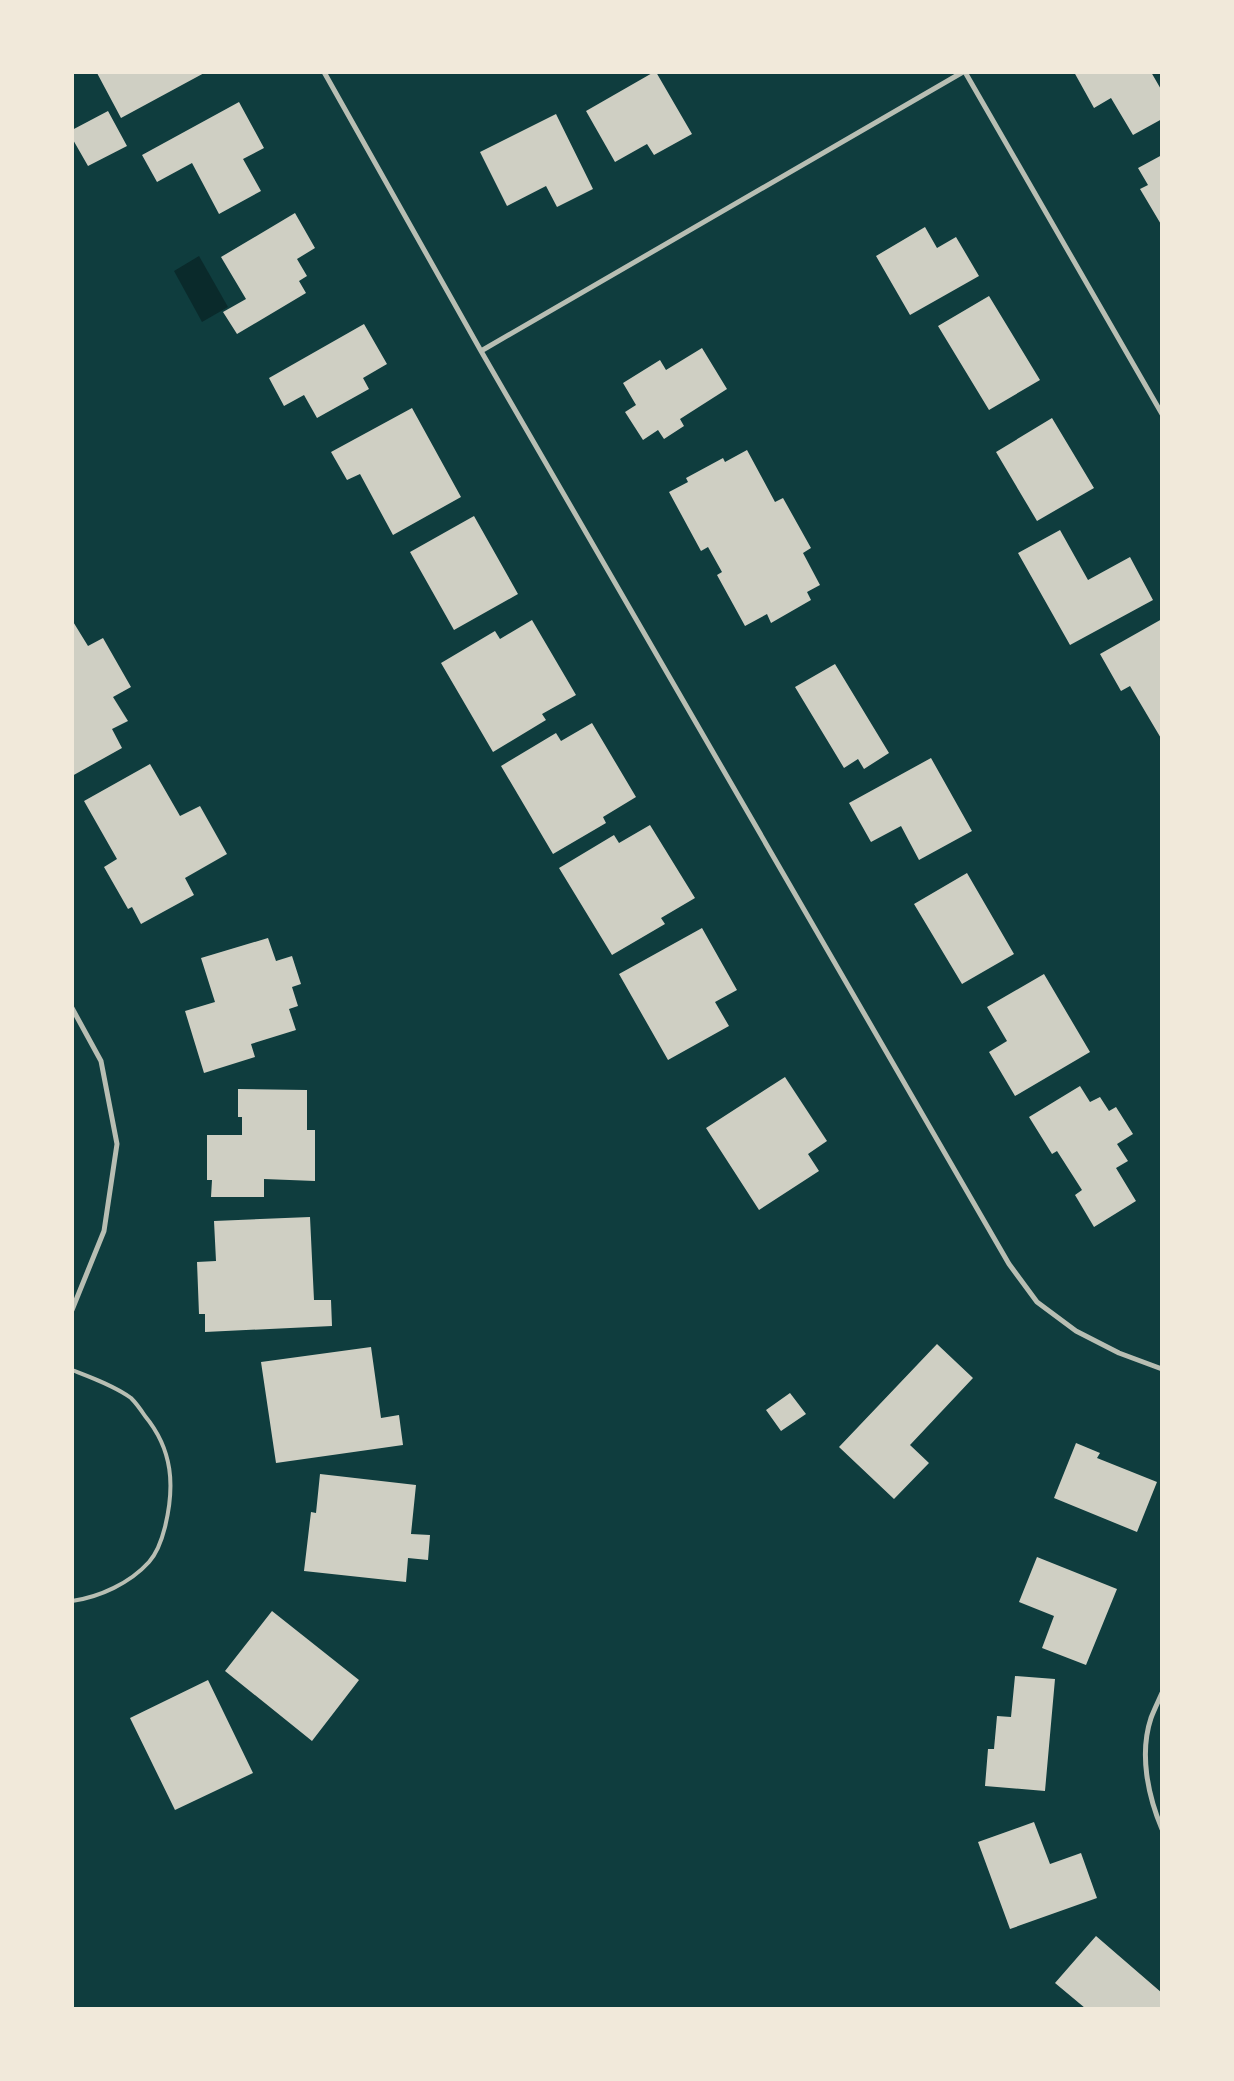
<svg xmlns="http://www.w3.org/2000/svg" width="1234" height="2081" font-family="Karla,sans-serif">
	<style>
		.water { fill: #0a2a2b }
		.building { fill: #cfcfc3 }
		.lines { fill: none; stroke-linecap: round; stroke-linejoin: round }
		.service { stroke: #b8beb3; stroke-width: 4 }
		.minor { stroke: #b8beb3; stroke-width: 5 }
	</style>
	<rect width="100%" height="100%" fill="#0f3d3e"/>
	<path class="water" d="M199 256 228 307 202 322 174 271Z"/>
	<path class="building" d="M99 72H206L121 118 97 73Z
		M654 72H656L692 134 654 155 647 144 615 162 586 111Z
		M1074 72H1151L1162 91V119L1133 135 1111 98 1094 108Z
		M239 102 264 148 243 159 261 191 219 214 192 163 157 182 142 155Z
		M108 111 127 146 88 166 72 138V130Z
		M556 114 593 189 557 207 546 186 507 206 480 152Z
		M1162 155V226L1140 189 1148 185 1138 168Z
		M295 213 315 248 297 259 307 276 299 281 306 293 237 334 223 312 246 299 221 257Z
		M925 227 937 248 956 237 979 276 910 315 876 256Z
		M989 296 1040 380 989 410 938 326Z
		M364 324 387 364 363 378 369 389 317 418 304 395 284 406 269 378Z
		M702 348 727 389 680 419 684 426 664 439 658 430 643 440 625 412 636 405 623 383 660 360 666 370Z
		M412 408 461 497 393 535 360 474 347 480 331 452Z
		M1052 418 1094 488 1037 521 996 452Z
		M747 450 775 502 783 498 811 548 803 553 820 585 807 592 811 600 771 623 767 614 745 626 717 575 722 572 708 547 701 551 669 492 688 482 686 478 723 458 725 462Z
		M474 516 518 594 454 630 410 552Z
		M1060 530 1088 580 1130 557 1153 600 1070 645 1018 553Z
		M1162 619V740L1130 686 1121 691 1100 654Z
		M72 620 88 646 103 638 131 687 113 697 128 721 112 729 122 748 72 776Z
		M532 620 576 695 542 714 546 720 493 752 441 663 495 631 500 639Z
		M835 664 889 753 864 769 858 759 844 768 795 687Z
		M592 723 636 797 603 817 606 823 553 854 501 766 556 733 561 741Z
		M931 758 972 831 919 860 901 826 871 842 849 803Z
		M150 764 180 816 200 806 227 854 185 878 194 895 141 924 132 907 128 909 104 867 117 859 84 801Z
		M650 825 695 898 661 918 665 924 612 955 559 868 614 835 619 843Z
		M967 873 1014 954 962 984 914 904Z
		M702 928 737 990 715 1002 729 1026 668 1060 619 974Z
		M268 938 276 961 292 956 301 984 292 987 298 1006 289 1009 296 1030 251 1044 255 1057 204 1073 185 1011 215 1002 201 958Z
		M1044 974 1090 1052 1015 1096 989 1052 1007 1041 987 1007Z
		M785 1077 827 1141 808 1154 819 1171 759 1210 706 1128Z
		M1080 1086 1090 1102 1100 1097 1109 1111 1116 1107 1133 1134 1117 1144 1128 1161 1116 1168 1136 1201 1094 1227 1075 1195 1082 1190 1057 1151 1052 1154 1029 1117Z
		M238 1089 307 1090V1130H315V1181L264 1179V1197H211L212 1180H207V1135H242V1117H238Z
		M310 1217 314 1300H331L332 1326 205 1332V1314H199L197 1262 216 1261 214 1221Z
		M937 1344 973 1378 910 1445 929 1463 894 1499 839 1447Z
		M371 1347 381 1418 399 1415 403 1445 276 1463 261 1362Z
		M790 1393 806 1414 781 1431 766 1410Z
		M1076 1443 1100 1453 1097 1458 1157 1482 1137 1532 1054 1498Z
		M320 1474 416 1485 411 1534 430 1535 428 1560 408 1558 406 1582 304 1571 311 1512 316 1513Z
		M1037 1557 1117 1589 1086 1665 1042 1648 1054 1616 1019 1602Z
		M272 1611 359 1680 312 1741 225 1671Z
		M1015 1676 1055 1679 1045 1791 985 1786 988 1749H994L997 1716 1011 1717Z
		M208 1680 253 1773 175 1810 130 1718Z
		M1034 1822 1050 1864 1081 1853 1097 1898 1010 1929 978 1842Z
		M1096 1936 1162 1993V2008H1085L1055 1983Z"/>
	<g class="lines">
		<path class="service" d="M72 1370C90 1377 115 1386 131 1398 136 1403 141 1410 145 1416 173 1450 175 1486 165 1527 162 1539 157 1553 149 1562 130 1583 100 1597 72 1601"/>
		<path class="minor" d="M324 72 481 351 1009 1264 1037 1302 1076 1331 1119 1353 1162 1369
			M965 72 1162 414
			M481 351 963 72
			M72 1008 101 1061 117 1144 104 1231 72 1310
			M1162 1693C1158 1702 1154 1710 1151 1718 1139 1754 1148 1796 1162 1829"/>
	</g>
	<rect width="1234" height="2081" fill="none" stroke="#f1e9da" stroke-width="148"/>
</svg>
